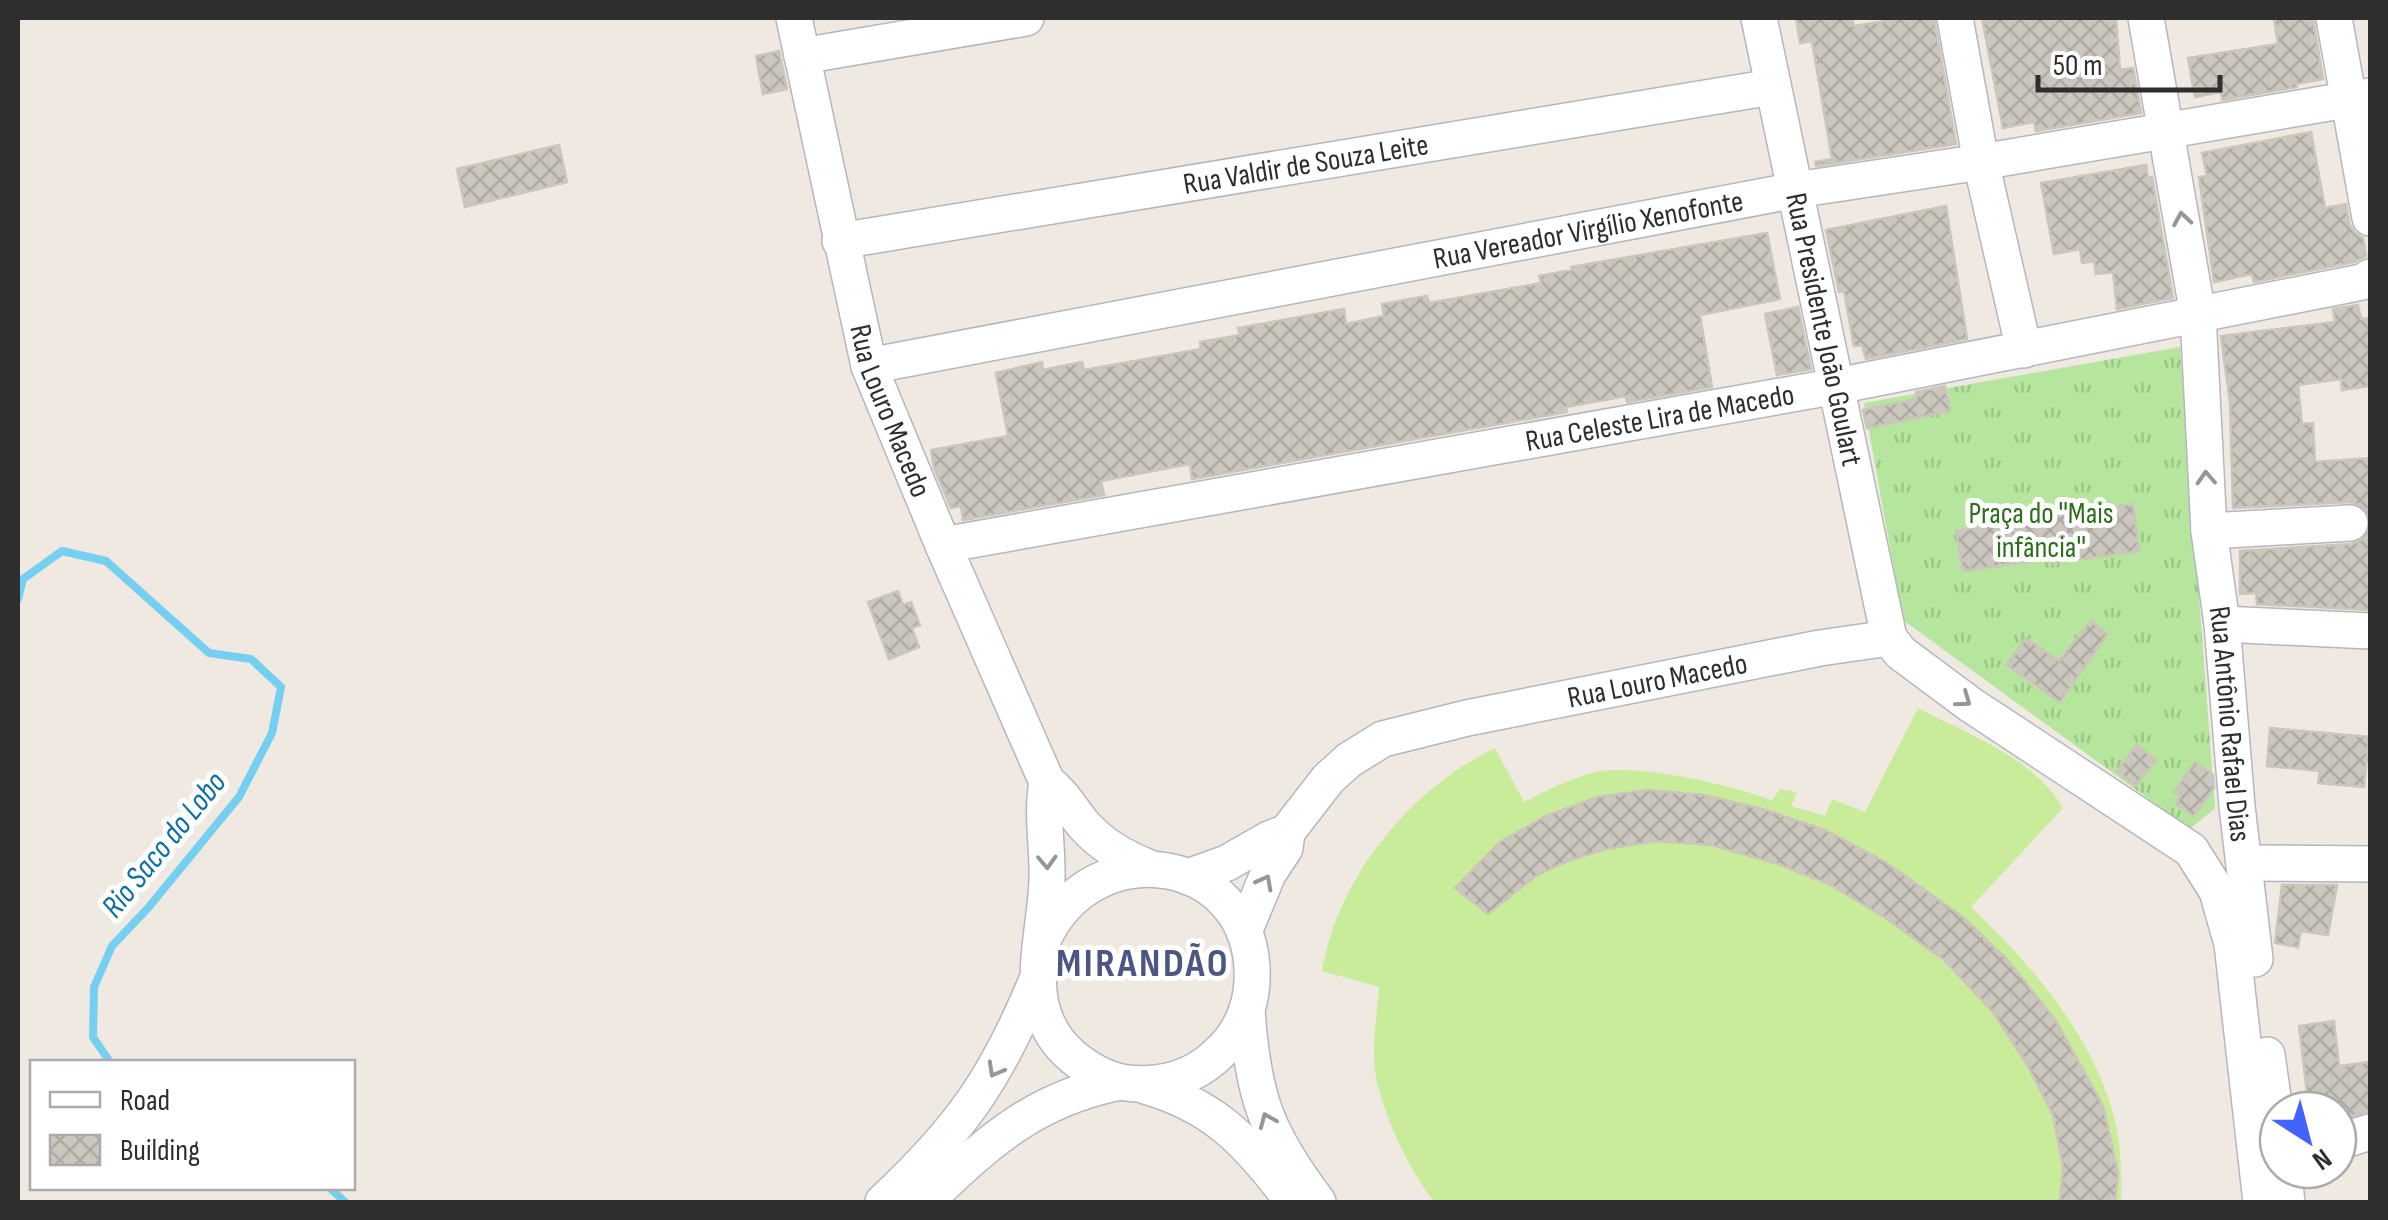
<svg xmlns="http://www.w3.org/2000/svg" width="2388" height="1220" font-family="'Sofia Sans Condensed',sans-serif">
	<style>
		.grass { fill: url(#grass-tufts) }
		.pitch { fill: #c9ec9a }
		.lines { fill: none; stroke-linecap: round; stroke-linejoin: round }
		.stream { stroke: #75cff0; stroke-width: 8 }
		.building { fill: url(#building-cross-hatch); stroke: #cbc5ba; stroke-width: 2.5 }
		.minor-casing { stroke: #b4b7c1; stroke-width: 38 }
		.minor { stroke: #fff; stroke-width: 35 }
		.oneway { stroke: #969696 }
		.labels { text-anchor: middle; stroke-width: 10; stroke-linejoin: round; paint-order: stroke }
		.street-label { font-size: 30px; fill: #2e2e2e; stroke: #fff }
		.park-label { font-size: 30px; fill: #2c6e1b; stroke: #fff }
		.water-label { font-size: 32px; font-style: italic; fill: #0d6fa3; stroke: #fff }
		.district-label { font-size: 40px; font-weight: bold; letter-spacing: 2.5px; fill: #4d5680; stroke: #fff }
	</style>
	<defs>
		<pattern id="grass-tufts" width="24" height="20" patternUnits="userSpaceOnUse" patternTransform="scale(2.5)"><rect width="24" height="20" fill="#b6e59e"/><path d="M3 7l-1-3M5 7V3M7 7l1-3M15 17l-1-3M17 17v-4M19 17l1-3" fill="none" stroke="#9dc588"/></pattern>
		<pattern id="building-cross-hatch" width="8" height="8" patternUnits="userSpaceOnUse" patternTransform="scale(2.5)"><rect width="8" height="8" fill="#cbc7bf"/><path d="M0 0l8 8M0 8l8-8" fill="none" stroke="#afaba4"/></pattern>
	</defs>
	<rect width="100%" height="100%" fill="#efe9e1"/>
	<path class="grass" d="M2180 347 2215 808 2190 829 1903 620 1864 403Z"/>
	<path class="pitch" d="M1918 708C1968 734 2034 758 2063 808L1971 907C2030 963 2089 1031 2112 1110 2121 1139 2122 1173 2121 1202H1434C1409 1169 1387 1123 1377 1082 1370 1052 1377 1017 1379 987L1322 971C1338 877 1410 789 1495 748L1524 802C1547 790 1571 778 1596 772 1638 763 1732 785 1772 800L1780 789 1797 792 1791 806 1825 816 1832 799 1865 812Z"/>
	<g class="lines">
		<path class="stream" d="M18 599 23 579 62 551 106 561 209 653 251 659 281 687 272 733 239 797 148 908 112 946 94 987 93 1037 110 1062
			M330 1188 345 1202"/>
	</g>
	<path class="building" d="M1796 18H1852L1854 26 1903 18H1934L1956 144 1816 166 1815 162 1832 159 1812 41 1800 43Z
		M1982 18H2116L2120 70 2133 68 2141 113 2036 131 2034 122 2003 128Z
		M2274 18H2313L2323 79 2296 84 2297 87 2222 100 2221 92 2195 97 2188 58 2278 44Z
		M779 51 787 89 763 94 756 56Z
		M2311 132 2325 208 2346 204 2349 223 2354 232 2363 238 2366 256 2354 262 2254 282 2252 274 2214 282 2199 177 2207 176 2202 153Z
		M559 145 567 182 465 207 457 169Z
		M2146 165 2148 178 2152 177 2173 298 2117 309 2113 272 2096 274 2094 261 2082 263 2080 249 2054 254 2041 183Z
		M1946 206 1967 339 1866 359 1862 345 1854 346 1844 291 1839 292 1826 230Z
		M1767 233 1780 299 1700 315 1712 387 1627 402 1626 396 1566 407 1567 412 1192 479 1190 464 1101 481 1104 495 963 520 961 506 951 508 934 468 931 450 1008 436 996 373 1042 362 1043 370 1082 362 1084 370 1201 349 1200 342 1240 335 1238 328 1344 309 1346 324 1384 316 1382 304 1427 296 1429 303 1541 283 1539 276 1572 270 1571 267Z
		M2358 305 2361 319 2370 318V386L2342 390 2341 379 2298 385 2302 424 2313 423 2315 462 2370 458V519L2360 505 2350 502 2233 508 2230 403 2221 336 2335 322 2333 309Z
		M1798 307 1811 369 1777 375 1765 314Z
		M1945 386 1950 411 1867 428 1863 410 1917 399 1916 392Z
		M2133 504 2139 551 2053 563 2052 558 1963 571 1956 531Z
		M2370 526V610L2257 604 2256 593 2240 594V551L2351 544 2362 540Z
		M898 591 903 605 911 602 920 625 912 628 919 647 889 659 868 602Z
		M2091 621 2107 634 2060 702 2007 665 2026 638 2059 661Z
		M2270 728 2369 737 2364 787 2318 783 2320 771 2267 766Z
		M2137 745 2156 760 2135 786 2117 771Z
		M2195 762 2213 775 2214 788 2194 816 2176 804 2181 796 2174 792Z
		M1648 790 1704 795 1763 809 1825 830 1887 863 1964 918 2007 959 2056 1021 2103 1106 2118 1173 2115 1202H2060L2063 1167 2053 1115 2028 1066 1993 1012 1944 960 1884 917 1831 885 1781 865 1711 845 1656 841 1606 849 1568 861 1537 875 1488 914 1455 888 1500 842 1546 816 1598 797Z
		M2282 885H2337L2328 935 2301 931 2298 947 2275 943Z
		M2334 1021 2339 1066 2370 1062V1111L2338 1120V1110H2309L2299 1026Z"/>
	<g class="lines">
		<g class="minor-casing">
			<g id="minor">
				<path id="s1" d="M794 18 869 366 943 545 1047 782C1063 794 1070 808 1083 824 1101 845 1124 858 1150 868"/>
				<path id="s2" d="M1759 18 1889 638 1901 653 1971 705 2191 850 2217 891 2232 944 2261 1202"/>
				<path d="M1955 18 1981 162 2024 350"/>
				<path id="s3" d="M2146 18 2198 315 2209 531 2222 624 2237 806 2255 959"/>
				<path d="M2334 18 2370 218"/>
				<path d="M802 56 1026 18"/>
				<path id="s4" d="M840 241 1772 87"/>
				<path id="s5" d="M869 366 1796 190 1981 162 2370 96"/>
				<path d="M2209 531 2350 523"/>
				<path id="s6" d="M943 545 1837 386 2362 282 2370 277"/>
				<path d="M2222 624 2370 631"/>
				<path d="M2244 863 2370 864"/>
				<path id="s7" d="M1188 877 1227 863 1269 839 1287 832 1328 779 1349 760 1383 739 1467 718 1820 648 1889 638"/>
				<path d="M1244 932 1268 874 1285 848 1287 832"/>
				<path d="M1042 942C1093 826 1258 856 1252 981 1251 1006 1241 1031 1223 1049 1198 1076 1164 1087 1127 1083 1107 1080 1089 1070 1073 1057 1017 1010 1045 942 1047 880 1048 847 1041 815 1047 782"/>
				<path d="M1247 1010C1253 1097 1266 1133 1318 1202"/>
				<path d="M2267 1055 2278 1132"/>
				<path d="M1145 1086C1211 1105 1243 1137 1284 1190"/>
				<path d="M2338 1142 2370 1132"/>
				<path d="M2283 1170 2287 1202"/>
				<path d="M883 1202C960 1130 996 1079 1036 982"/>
				<path d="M925 1202C987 1143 1033 1099 1120 1082"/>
			</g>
		</g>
		<use href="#minor" class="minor"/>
	</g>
	<defs><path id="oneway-chevron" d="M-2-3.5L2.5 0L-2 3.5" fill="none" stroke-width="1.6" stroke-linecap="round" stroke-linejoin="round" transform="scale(2.5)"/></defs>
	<g class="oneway">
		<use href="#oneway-chevron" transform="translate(2182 219) rotate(-99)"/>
		<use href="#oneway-chevron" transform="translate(2206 478) rotate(-93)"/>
		<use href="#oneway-chevron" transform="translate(1964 700) rotate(36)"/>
		<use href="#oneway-chevron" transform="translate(1047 862) rotate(88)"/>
		<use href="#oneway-chevron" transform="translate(1265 882) rotate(-62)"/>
		<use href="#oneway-chevron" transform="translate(995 1070) rotate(119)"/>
		<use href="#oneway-chevron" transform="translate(1267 1120) rotate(-113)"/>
	</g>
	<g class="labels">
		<g class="street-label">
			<text dy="10" stroke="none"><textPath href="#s4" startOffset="472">Rua Valdir de Souza Leite</textPath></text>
			<text dy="10" stroke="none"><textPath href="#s5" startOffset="732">Rua Vereador Virgílio Xenofonte</textPath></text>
			<text dy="10" stroke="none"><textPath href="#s2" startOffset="318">Rua Presidente João Goulart</textPath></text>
			<text dy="10" stroke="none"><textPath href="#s1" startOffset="405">Rua Louro Macedo</textPath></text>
			<text dy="10" stroke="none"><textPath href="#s6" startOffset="728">Rua Celeste Lira de Macedo</textPath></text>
			<text dy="10" stroke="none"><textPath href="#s7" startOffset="525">Rua Louro Macedo</textPath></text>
			<text dy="10" stroke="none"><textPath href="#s3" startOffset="712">Rua Antônio Rafael Dias</textPath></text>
		</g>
		<g class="park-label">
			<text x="2041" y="523">Praça do ''Mais<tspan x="2041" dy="34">infância''</tspan></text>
		</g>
		<g class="water-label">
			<text transform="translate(163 844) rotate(-51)" y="11">Rio Saco do Lobo</text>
		</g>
		<g class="district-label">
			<text x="1143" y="976">MIRANDÃO</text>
		</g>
	</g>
	<rect width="2388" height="1220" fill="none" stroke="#2e2e2e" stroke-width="40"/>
	<rect x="30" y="1060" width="325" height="130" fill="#ffffff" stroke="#ababab" stroke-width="2.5"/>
	<rect x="50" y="1092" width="50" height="15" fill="#ffffff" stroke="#ababab" stroke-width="2.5"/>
	<text x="120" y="1110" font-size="30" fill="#2e2e2e">Road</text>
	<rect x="50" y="1135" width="50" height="30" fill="url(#building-cross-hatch)" stroke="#ababab" stroke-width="2.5"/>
	<text x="120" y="1160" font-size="30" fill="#2e2e2e">Building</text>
	<g transform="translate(2308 1140) rotate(144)"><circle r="48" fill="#ffffff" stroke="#ababab" stroke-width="2.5"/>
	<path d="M0-8L18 38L0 25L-18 38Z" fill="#4264fb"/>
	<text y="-15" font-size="28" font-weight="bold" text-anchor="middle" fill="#2e2e2e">N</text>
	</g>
	<path d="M2038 75v15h182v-15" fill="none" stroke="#2e2e2e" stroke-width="5"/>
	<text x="2053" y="75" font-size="30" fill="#2e2e2e" stroke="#ffffff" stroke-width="8" paint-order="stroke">50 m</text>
</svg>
